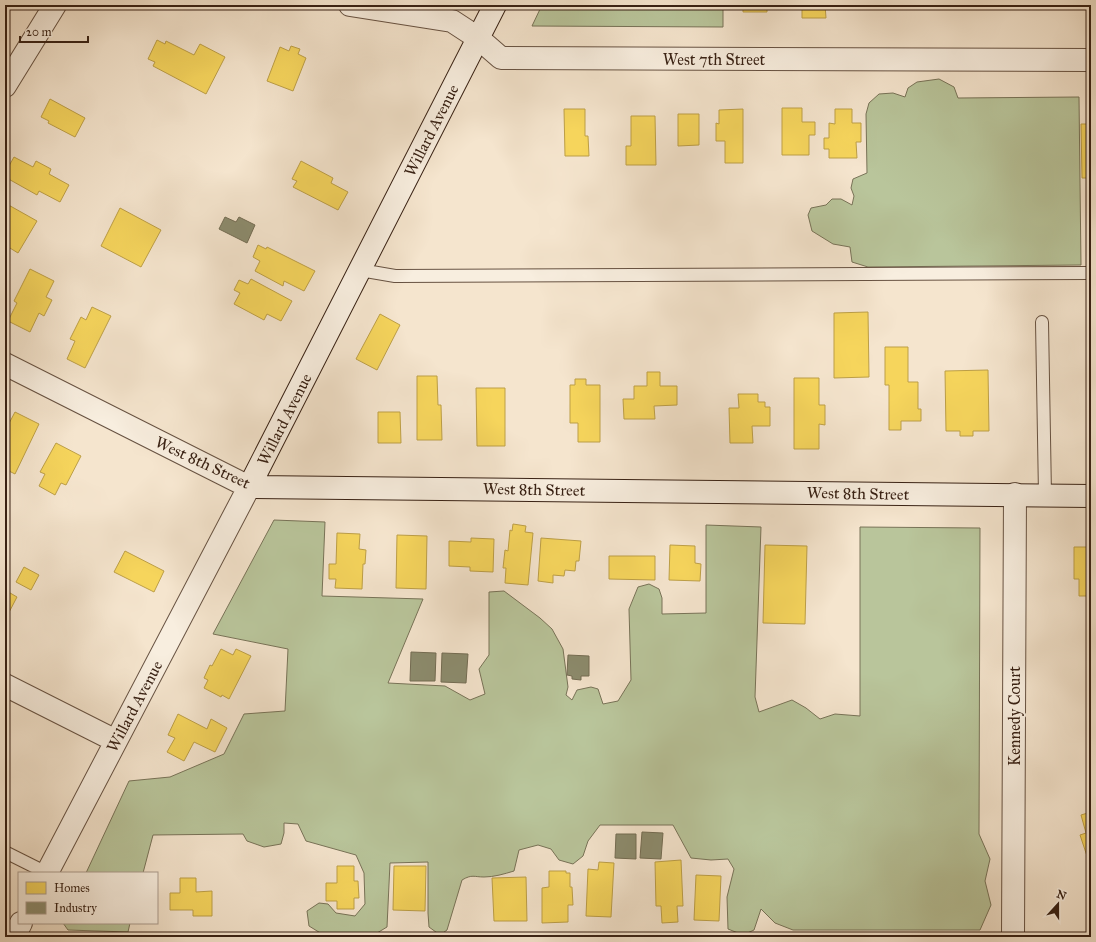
<svg xmlns="http://www.w3.org/2000/svg" width="1096" height="942" font-family="'IM FELL Great Primer',serif">
	<style>
		.green { fill: #b9c59b; stroke: #787358 }
		.homes { fill: #f6d55c; stroke: #bd9f46 }
		.industry { fill: #8c8c6e; stroke: #736c53 }
		.lines { fill: none; stroke-linecap: round; stroke-linejoin: round }
		.lane-casing { stroke: #675242; stroke-width: 14 }
		.street-casing { stroke: #675242; stroke-width: 24 }
		.secondary-casing { stroke: #382114; stroke-width: 24 }
		.lane { stroke: #f8eedf; stroke-width: 12 }
		.street { stroke: #f8eedf; stroke-width: 22 }
		.secondary { stroke: #f8eedf; stroke-width: 22 }
		.labels { text-anchor: middle; stroke-width: 4; stroke-linejoin: round; paint-order: stroke }
		.street-label { font-size: 16px; fill: #382114; stroke: #f8eedf }
	</style>
	<rect width="100%" height="100%" fill="#f5e5ce"/>
	<filter id="stains"><feTurbulence type="fractalNoise" baseFrequency=".005" numOctaves="4"/><feColorMatrix values="0 0 0 0 .2 0 0 0 0 .09 0 0 0 0 .02 0 0 0 .5 -.17"/></filter>
	<radialGradient id="worn" r=".72"><stop offset=".6" stop-color="#630" stop-opacity="0"/><stop offset="1" stop-color="#630" stop-opacity=".3"/></radialGradient>
	<path class="green" d="M542 5H723V27L532 26Z
		M939 79 954 87 958 98 1079 97 1081 265 868 267 852 262 850 247 833 244 812 231 808 215 811 208 826 205 832 199H841L852 205 854 196 851 188 853 179 867 173 866 114 869 103 879 94 893 93 905 97 908 88 917 82Z
		M274 520 325 522 322 596 423 599 388 683 445 686 470 700 485 694 479 669 489 655V592L504 591 540 618 552 629 563 649 568 687 566 695 572 700 577 690 591 687 598 689 603 704 618 701 631 680 629 609 638 587 649 584 659 589 662 598V614L706 613V525L761 527 755 697 759 712 792 700 806 708 820 719 835 714 860 716V527L980 528 979 834 990 859 985 881 991 905 980 930H793L775 923 761 909 754 930 743 935 728 929 727 897 734 869 728 859 711 860 691 858 673 825H600L588 841 583 856 573 864 559 860 551 849 538 845 519 850 514 871C504 874 494 877 484 877 474 877 472 874 462 880L447 930 440 935 429 927 428 913V862L390 863 387 927 377 933 329 937 322 934 309 926 307 911 319 903 328 904 336 913 355 916 365 904 364 873 356 855 306 841 298 824 284 823V833L281 844 264 847 247 841 243 834 153 835 143 873H86L129 781 170 777 224 754 244 714 285 711 288 649 213 634Z
		M63 923H130L128 932 68 930Z"/>
	<path class="homes" d="M743 5H767V12H743Z
		M802 5H825L826 18H802Z
		M157 40 165 44 166 41 194 55 200 44 225 57 206 94 153 66 155 62 148 59Z
		M291 46 300 49 298 54 306 58 293 91 267 81 280 47 289 51Z
		M50 99 85 118 75 137 48 123 49 121 41 117Z
		M782 108H802V122H815V135H809V155H782Z
		M564 109H585V136H588L589 156H565Z
		M743 109V163H725V141H716V123L719 124V110Z
		M835 109H852V123H861V142H856L857 158H829V149H824V138H829V123L835 124Z
		M678 114H699V145L678 146Z
		M631 116H655L656 165H626V146H631Z
		M1081 124H1091V178H1082Z
		M14 157 33 167 36 161 51 169 49 174 69 185 60 202 39 191 37 195 5 177V173Z
		M301 161 333 178 331 183 348 192 338 210 293 187 297 181 292 179Z
		M5 203 37 221 18 253 5 245 9 237 5 235Z
		M120 208 161 230 141 267 101 246Z
		M258 245 266 249 267 247 315 271 304 291 284 281 283 286 255 271 260 261 253 257Z
		M30 269 54 281 46 297 52 300 44 316 39 313 30 332 8 321 17 303 14 301Z
		M251 279 292 301 281 321 267 314 264 320 234 304 240 293 234 290 239 280 248 284Z
		M92 307 111 316 85 368 67 359 75 341 70 339 81 317 86 320Z
		M868 312 869 377 834 378V313Z
		M380 314 400 325 377 370 356 359Z
		M885 347H908V382H918V409H921V421H901V430H889V385H885Z
		M988 370 989 431H973V436H960V431H946L945 371Z
		M647 372H660V386H677V405L654 406 655 419H624L623 399H634V386H647Z
		M417 376H437L438 405H441L442 440H417Z
		M794 378H819V405H825V425L819 424V449H794Z
		M575 379H586V385H600V442H578V423H570V385H575Z
		M476 388H505V446H477Z
		M738 394H758V402H765V407H770V426H752L753 443H730L729 408H739Z
		M15 412 39 424 15 474 5 469V431Z
		M378 412H400L401 443H378Z
		M56 443 81 456 66 485 61 483 55 495 39 486 45 474 40 472Z
		M513 524 526 526 525 532 533 533 528 585 505 583 506 568H503L505 550 508 551 510 530 512 531Z
		M337 533 360 534 359 549 366 550 365 564H363L362 589 335 588 336 579H329V564H336Z
		M397 535 427 536 426 589 396 588Z
		M471 538 494 539 493 572 470 571V567L449 566V541L471 542Z
		M541 538 581 541 579 561H576L575 571 565 570 564 576 553 575V583L538 581Z
		M670 545 695 546V563L701 564 700 581 669 580Z
		M765 545 807 546 805 624 763 623Z
		M1074 547H1091V596H1079V579H1074Z
		M125 551 164 571 154 592 114 572Z
		M609 556H655V580L609 579Z
		M24 567 39 575 31 590 16 582Z
		M5 590 17 597 5 620Z
		M221 649 233 655 236 649 251 656 229 699 222 695 221 697 204 688 208 680 204 678 210 665 212 666Z
		M178 714 207 729 211 719 227 728 215 752 194 742 184 761 167 752 175 738 168 735Z
		M1091 812V868L1080 835 1086 833 1081 815Z
		M681 860 683 906H677L678 922 662 923 661 906H656L655 862Z
		M5 862 10 865 5 875Z
		M599 862 614 863 611 917 586 916 588 869 598 870Z
		M337 866H354V881H358L359 898H354V909H337V901H326V883H337Z
		M394 866H426L425 911 393 910Z
		M549 871H566V873H570V887H572L573 905H568V922L542 923V888L549 887Z
		M696 875 721 876 719 921 694 920Z
		M526 877 527 921H494L492 878Z
		M180 878H196V892L212 891V916H193V910H170V893H180Z"/>
	<path class="industry" d="M225 217 236 222 239 217 255 225 247 243 219 229Z
		M411 652 436 653 435 681H410Z
		M442 653 468 654 466 683 441 682Z
		M568 655 589 656V676H581V680L572 679V676L567 675Z
		M642 832 663 833 661 859 640 858Z
		M616 834H636V859L615 858Z"/>
	<g class="lines">
		<g class="lane-casing">
			<path id="lane" d="M360 270 395 276 1091 273
				M1042 322 1045 495
				M5 852 47 873"/>
		</g>
		<g class="street-casing">
			<path id="street" d="M350 5 452 21 478 38 501 58 1091 60
				M5 86 55 5
				M5 364 249 487 47 873
				M5 685 116 741
				M14 937 21 923
				M1013 937 1015 494"/>
		</g>
		<g class="secondary-casing">
			<path id="secondary" d="M495 5 249 487 1091 496"/>
		</g>
		<use href="#lane" class="lane"/>
		<use href="#street" class="street"/>
		<use href="#secondary" class="secondary"/>
	</g>
	<g class="labels">
		<g class="street-label">
			<text x="714" y="65">West 7th Street</text>
			<text transform="translate(431 130) rotate(-63)" y="6">Willard Avenue</text>
			<text transform="translate(284 419) rotate(-63)" y="6">Willard Avenue</text>
			<text transform="translate(203 462) rotate(25)" y="6">West 8th Street</text>
			<text transform="translate(534 489) rotate(1)" y="6">West 8th Street</text>
			<text transform="translate(858 493) rotate(1)" y="6">West 8th Street</text>
			<text transform="translate(134 706) rotate(-62)" y="6">Willard Avenue</text>
			<text transform="translate(1014 716) rotate(-90)" y="6">Kennedy Court</text>
		</g>
	</g>
	<rect width="1096" height="942" fill="none" stroke="#f5e5ce" stroke-width="20"/>
	<rect x="6" y="6" width="1084" height="930" fill="none" stroke="#382114" stroke-width="2"/>
	<rect x="10" y="10" width="1076" height="922" fill="none" stroke="#382114"/>
	<rect x="18" y="872" width="140" height="52" fill="#f8eedf" stroke="#ab9c8e"/>
	<rect x="26" y="882" width="20" height="12" fill="#f6d55c" stroke="#ab9c8e"/>
	<text x="54" y="892" font-size="12" fill="#382114">Homes</text>
	<rect x="26" y="902" width="20" height="12" fill="#8c8c6e" stroke="#ab9c8e"/>
	<text x="54" y="912" font-size="12" fill="#382114">Industry</text>
	<g transform="translate(1058 904) rotate(21)" stroke="#f8eedf" stroke-width="3" paint-order="stroke">
	<path d="M0-3L7 15L0 10L-7 15Z" fill="#382114"/>
	<text y="-6" font-size="11" font-weight="bold" text-anchor="middle" fill="#382114">N</text>
	</g>
	<path d="M20 36v6h68v-6" fill="none" stroke="#382114" stroke-width="2"/>
	<text x="26" y="36" font-size="12" fill="#382114" stroke="#f8eedf" stroke-width="3" paint-order="stroke">20 m</text>
	<rect width="100%" height="100%" filter="url(#stains)"/>
	<rect width="100%" height="100%" fill="url(#worn)"/>
</svg>
